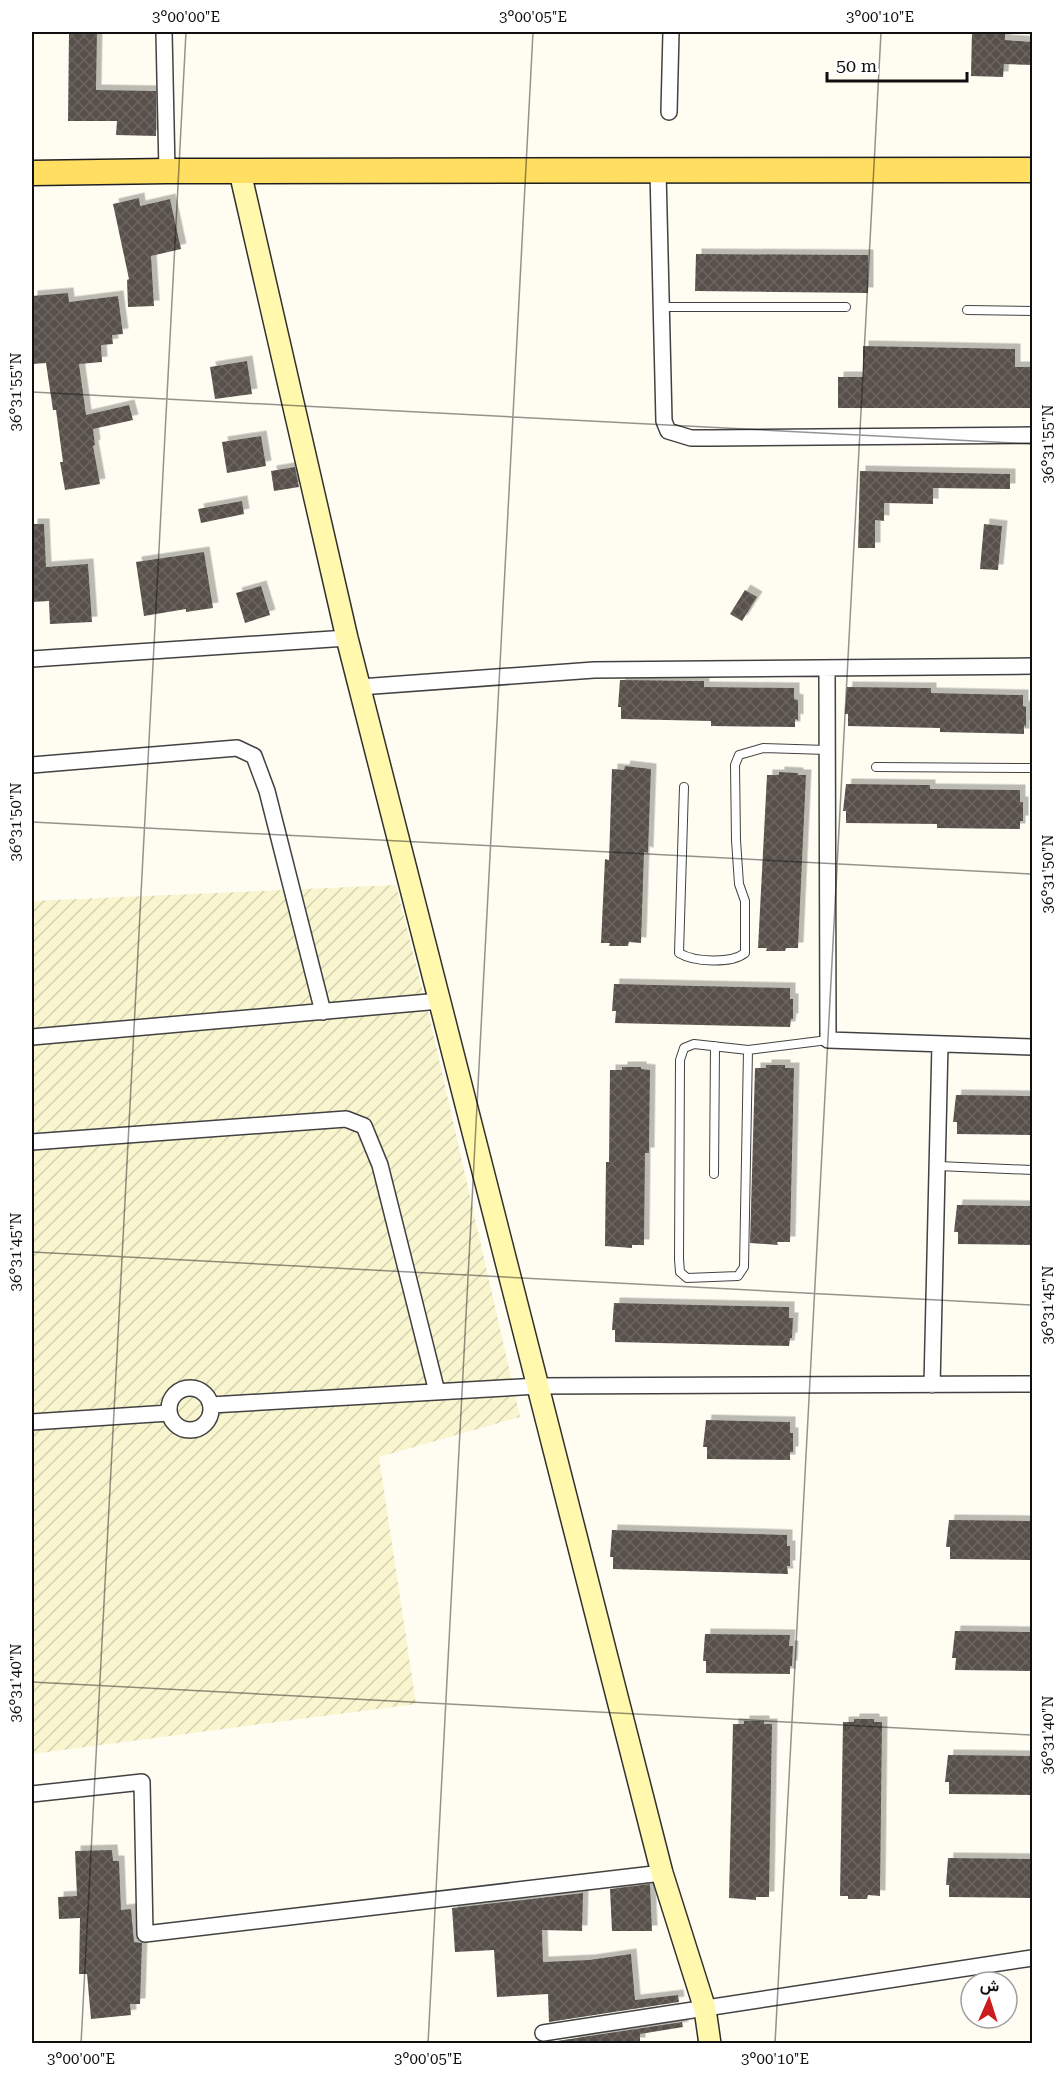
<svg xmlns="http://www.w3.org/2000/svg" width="1064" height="2075" font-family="'Roboto Serif',Vazirmatn,serif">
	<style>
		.farmland { fill: url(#farmland-furrows) }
		.building { fill: url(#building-cross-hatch); filter: url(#shadow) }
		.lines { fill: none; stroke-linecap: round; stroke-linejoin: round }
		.lane-casing { stroke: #424242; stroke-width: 10 }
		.street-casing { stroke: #424242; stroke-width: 18 }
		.secondary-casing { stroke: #313131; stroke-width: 24 }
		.primary-casing { stroke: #202020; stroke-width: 27 }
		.lane { stroke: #fff; stroke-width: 8 }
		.street { stroke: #fff; stroke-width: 15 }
		.secondary { stroke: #fff8ad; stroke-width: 21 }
		.primary { stroke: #ffde62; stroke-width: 24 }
		.ticks { fill: none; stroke: #0f0f0f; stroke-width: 1.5; stroke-opacity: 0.45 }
		.neatline { fill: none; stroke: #0f0f0f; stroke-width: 2 }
		.ticks-label { font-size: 15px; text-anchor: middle; fill: #0f0f0f }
	</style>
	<defs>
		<pattern id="farmland-furrows" width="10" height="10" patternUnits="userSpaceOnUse" patternTransform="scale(1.5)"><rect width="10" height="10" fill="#f8f5cf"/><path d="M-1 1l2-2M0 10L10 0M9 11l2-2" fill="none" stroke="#d3d1b1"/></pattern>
		<pattern id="building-cross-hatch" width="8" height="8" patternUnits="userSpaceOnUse" patternTransform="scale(1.5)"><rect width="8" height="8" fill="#59514b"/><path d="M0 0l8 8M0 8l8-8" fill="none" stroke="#6c6561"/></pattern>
		<filter id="shadow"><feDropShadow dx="5.5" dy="-5.5" stdDeviation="0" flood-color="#0004"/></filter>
	</defs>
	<rect width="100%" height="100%" fill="#fffdf2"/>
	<path class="farmland" d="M396 885 430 1020 520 1417 379 1457 416 1704 32 1754V901Z"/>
	<path class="building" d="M69 32H97L96 90 156 91V136L116 135 117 121H68Z
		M972 32H1005V40L1032 42V65L1004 64 1003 77 971 76Z
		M139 198 140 206 170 199 181 249 151 256 154 306 128 307 127 280 129 279 113 204Z
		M696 254 868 255V293L695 291Z
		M68 293 69 302 118 296 123 334 112 335 113 344 101 345 102 362 79 364 86 415 129 405 133 420 93 429 95 445 93 446 100 484 65 490 60 462H63L56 410H53L46 363 32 364V296Z
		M863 346 1015 349V367H1032V408H838V377H863Z
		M247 361 252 394 215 399 210 367Z
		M261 436 266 466 227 473 222 442Z
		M295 467 299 487 274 491 271 471Z
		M860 471 1010 474V489L933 488V504L884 503V521L875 520V548H858Z
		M242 501 244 514 201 523 198 509Z
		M32 524H44L46 567 88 564 92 622 50 624 49 601 32 602Z
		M984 524 1002 526 998 570 980 569Z
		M204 552 213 608 186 612V609L144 616 136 562Z
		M261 586 270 615 245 623 236 593Z
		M745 590 757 597 742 621 730 614Z
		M620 680 704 681V687L794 688V699L798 700V720L795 719V727L711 726V721L621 719V707H618Z
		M847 687 931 688V693L1023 695V706L1026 707V727L1024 725V734L940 732V728L848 726V714H845Z
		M625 766 651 769 648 853 644 852 641 943 629 942 628 946H609L610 943H601L605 859 609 860 612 769 624 770Z
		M779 772 798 773V775H806L798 948H786L785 951H766L767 948H758L767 775H779Z
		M846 784 930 785V789L1020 790V802H1023V821H1020V829L937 828V824L846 823V811H843Z
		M614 984 790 988V999H793V1019H791L790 1027 615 1023 616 1011H612Z
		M766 1065H785V1068H794L790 1242H777L778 1245 750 1243 755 1068H766Z
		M622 1067H641V1069L650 1070 649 1153H645L644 1245H632V1248L605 1246 606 1162H609L610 1070H622Z
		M956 1095 1032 1096V1135L957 1134V1122H953Z
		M957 1205 1032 1206V1245L958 1244V1232H954Z
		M614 1303 789 1307V1318H793L792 1338H790L789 1346 615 1342V1330H612Z
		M706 1420 790 1422V1433H793V1452H790V1460L707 1459V1447H703Z
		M949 1520 1032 1521V1560L950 1559V1547H946Z
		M612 1530 787 1535V1546H790V1566H787L788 1574 613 1569V1557H610Z
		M955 1631 1032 1632V1671L955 1670 956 1658H952Z
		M705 1634 790 1635 789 1646H793L792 1666H790V1674L706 1673V1661H703Z
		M854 1719H874V1722H882L880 1896 868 1895 867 1899H848V1896H840L843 1722H854Z
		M744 1721H764V1724H772L769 1897H756V1900L729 1898 733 1724H744Z
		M948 1755 1032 1756V1795L949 1794V1782H945Z
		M112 1850 113 1861H119L121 1910 131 1909 134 1942 142 1943 140 2004H130L131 2015 91 2019 87 1974H79L80 1918 59 1919 58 1897 77 1896 75 1851Z
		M948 1858 1032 1859V1898L949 1897V1885H946Z
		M650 1884 652 1931H612L610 1889Z
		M583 1893 582 1931 542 1930 543 1962 589 1960 631 1954 635 2000 678 1995 679 2002 549 2022 548 1994 497 1997 494 1950 455 1952 452 1908Z
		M682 2022 683 2027 640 2034V2043H550V2042Z"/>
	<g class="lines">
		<g class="lane-casing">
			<path id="lane" d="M662 307H846
				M967 310 1032 311
				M876 767 1032 768
				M684 787 679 953C694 962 731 964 745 953V901L739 884 736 840 735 765 739 755 763 748 827 750
				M748 1050 744 1267 738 1276 687 1278 680 1272 679 1259 680 1060 684 1048 694 1044 748 1050 828 1040
				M938 1166 1032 1170
				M714 1174 715 1046"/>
		</g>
		<g class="street-casing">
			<path id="street" d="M164 32 167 171
				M669 112 671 32
				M658 171 664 421 668 431 691 438H713L1032 435
				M32 659 347 638
				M827 668 828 1040 1032 1047
				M360 687 594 670 1032 666
				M32 765 237 748 254 756 267 791 323 1012
				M32 1037 440 1001
				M32 1142 346 1119 364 1126 380 1165 437 1392
				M932 1385 940 1044
				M169 1409a21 21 0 1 1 42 0a21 21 0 1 1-42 0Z
				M211 1405 538 1386 1032 1384
				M32 1422 169 1413
				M32 1794 142 1782 145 1934 662 1873
				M543 2033 1032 1958"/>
		</g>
		<g class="secondary-casing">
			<path id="secondary" d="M240 172 347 638 662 1873 705 2009 710 2044"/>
		</g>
		<g class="primary-casing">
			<path id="primary" d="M32 173 167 171 1032 170"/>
		</g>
		<use href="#lane" class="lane"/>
		<use href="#street" class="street"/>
		<use href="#secondary" class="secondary"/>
		<use href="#primary" class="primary"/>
	</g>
	<path class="ticks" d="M32 392 1032 444M32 822 1032 874M32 1252 1032 1305M32 1682 1032 1735M81 2044 186 32M428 2044 533 32M775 2044 881 32"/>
	<rect width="1064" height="2075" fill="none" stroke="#ffffff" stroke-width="66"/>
	<g transform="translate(989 2000) rotate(3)"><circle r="28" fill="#ffffff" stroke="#9f9f9f" stroke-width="1.5"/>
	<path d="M0-4.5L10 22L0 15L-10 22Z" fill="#cb1c1f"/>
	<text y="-9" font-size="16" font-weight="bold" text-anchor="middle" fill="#0f0f0f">ش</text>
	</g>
	<path d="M827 72v9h140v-9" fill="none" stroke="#0f0f0f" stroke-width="3"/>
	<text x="836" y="72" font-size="18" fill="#0f0f0f" stroke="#ffffff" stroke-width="4.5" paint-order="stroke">50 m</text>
	<rect x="33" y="33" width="998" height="2009" class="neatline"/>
	<g class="ticks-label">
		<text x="186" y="22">3°00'00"E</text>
		<text x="533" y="22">3°00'05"E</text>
		<text x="880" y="22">3°00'10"E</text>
		<text transform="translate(16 392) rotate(-90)" y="5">36°31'55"N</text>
		<text transform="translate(1048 444) rotate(-90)" y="5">36°31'55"N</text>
		<text transform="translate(16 822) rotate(-90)" y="5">36°31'50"N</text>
		<text transform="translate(1048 874) rotate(-90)" y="5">36°31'50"N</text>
		<text transform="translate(16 1252) rotate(-90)" y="5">36°31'45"N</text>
		<text transform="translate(1048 1305) rotate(-90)" y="5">36°31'45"N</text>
		<text transform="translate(16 1683) rotate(-90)" y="5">36°31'40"N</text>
		<text transform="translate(1048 1735) rotate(-90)" y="5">36°31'40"N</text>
		<text x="81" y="2064">3°00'00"E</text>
		<text x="428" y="2064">3°00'05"E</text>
		<text x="775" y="2064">3°00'10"E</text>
	</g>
</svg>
